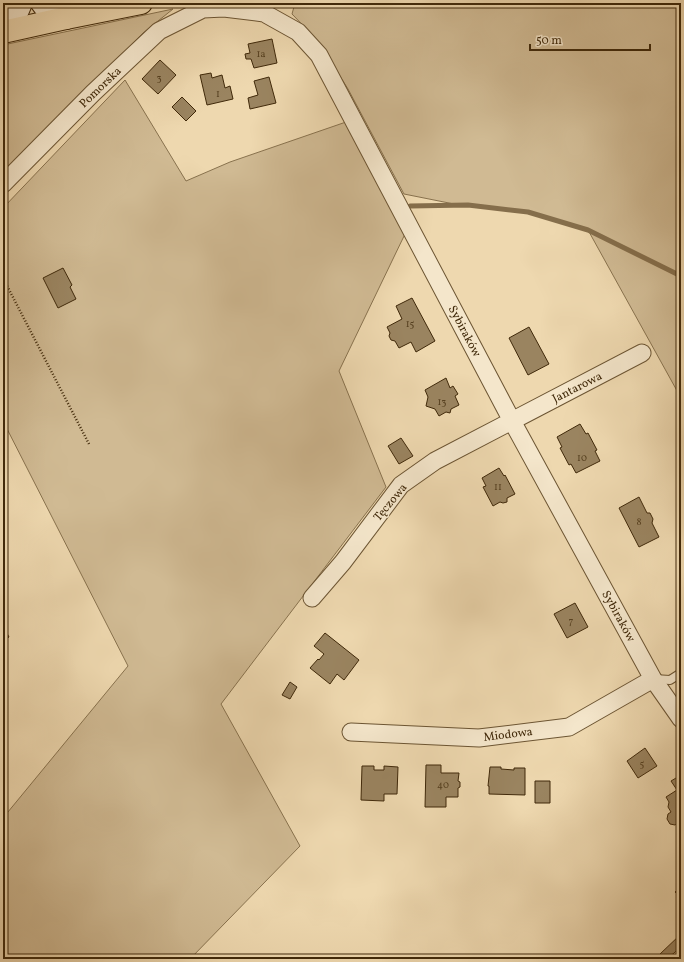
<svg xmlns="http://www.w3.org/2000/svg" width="684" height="962" font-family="Vollkorn,serif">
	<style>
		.green { fill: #d0ba93; stroke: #88724e }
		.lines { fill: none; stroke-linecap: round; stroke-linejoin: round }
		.stream { stroke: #856e4b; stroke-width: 5 }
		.building { fill: #9a8460; stroke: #40290a }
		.lane-casing { stroke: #6c5533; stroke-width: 10 }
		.street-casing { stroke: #6c5533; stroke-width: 19 }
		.secondary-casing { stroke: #40290a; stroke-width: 24 }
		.primary-casing { stroke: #40290a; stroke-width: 24 }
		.path { stroke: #40290a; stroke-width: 2.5; stroke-dasharray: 1 2; stroke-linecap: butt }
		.lane { stroke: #f4e6cb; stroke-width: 8 }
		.street { stroke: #f4e6cb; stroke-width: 17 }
		.secondary { stroke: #f4e6cb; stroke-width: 22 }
		.primary { stroke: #eed8af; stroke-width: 22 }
		.labels { text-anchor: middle; stroke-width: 3; stroke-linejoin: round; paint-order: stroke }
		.number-label { font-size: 10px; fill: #564020 }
		.street-label { font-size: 12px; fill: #40290a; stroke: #f4e6cb }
	</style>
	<rect width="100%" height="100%" fill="#eed8af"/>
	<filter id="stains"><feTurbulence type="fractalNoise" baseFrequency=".005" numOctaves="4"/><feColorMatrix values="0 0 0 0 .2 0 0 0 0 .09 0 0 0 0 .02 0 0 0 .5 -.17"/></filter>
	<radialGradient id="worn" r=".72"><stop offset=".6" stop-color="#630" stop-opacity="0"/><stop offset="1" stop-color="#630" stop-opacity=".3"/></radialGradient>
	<path class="green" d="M295 3H681V398L588 230 528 212 454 204 404 194 348 89 318 41 292 14Z
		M173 9 143 33 3 173V45Z
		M125 80 186 181 230 162 346 122 405 234 339 371 386 487 221 704 300 846 190 959H3V818L128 666 3 421V208Z"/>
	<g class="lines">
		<path class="stream" d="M410 206 468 205 528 212 588 230 681 276"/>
	</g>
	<path class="building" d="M272 39 277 63 254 68 251 59H246L245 54 250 53 248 44Z
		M160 60 176 75 158 94 142 79Z
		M211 73 212 78 222 75 225 88 230 86 233 99 207 105 200 75Z
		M269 77 276 103 250 109 248 98 258 95 254 81Z
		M182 97 196 111 186 121 172 107Z
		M63 268 72 285 70 287 76 299 58 308 43 278Z
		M412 298 435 341 416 352 411 342 399 348 395 341 391 340 389 336 390 333 387 327 402 319 396 306Z
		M529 327 549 364 528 375 509 338Z
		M446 378 450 388 453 386 458 394 455 396 459 405 451 409 450 413 446 412 439 416 435 409 426 406 428 397 425 390Z
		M580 424 586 434 588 433 597 450 595 451 600 461 576 473 571 464 569 465 560 448 562 447 557 437Z
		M401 438 413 456 399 464 388 446Z
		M499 468 504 476 505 475 515 494 507 498V502L503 503 500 502 493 506 483 487 486 486 482 478Z
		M639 497 647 513H650L653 519 652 523 659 537 639 547 619 508Z
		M575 603 588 627 567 638 554 614Z
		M3 626 9 637 3 641Z
		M325 633 359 660 344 680 337 674 330 684 310 668 318 659 319 660 324 654 314 646Z
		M290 682 297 687 290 699 282 695Z
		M645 748 657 766 638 778 627 761Z
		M426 765H441V773H459L458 781 460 782V787L458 788V797H446V807H425Z
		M362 766H374V770H384V766L398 767 397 794H384V801L361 800Z
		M490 767H501V769L514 770V768H525V795L489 794V786H488Z
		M681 775V817L679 818 678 823 675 825 670 824 667 819 668 814 671 812 668 807 669 802 666 797 677 790 671 781Z
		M535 781H550V803H535Z
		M681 886V898L675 892Z
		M681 934V947L667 959H662L664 958 660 954Z"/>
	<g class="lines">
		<g class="lane-casing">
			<path id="lane" d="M654 679 670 680 681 673"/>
		</g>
		<g class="street-casing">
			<path id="street" d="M203 9 224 8 264 13 298 32 319 55 512 421 653 679 681 719
				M3 184 93 93 159 31 203 9 201 3
				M312 598 343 562 401 485 435 461 642 353
				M351 732 479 738 569 727 653 679"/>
		</g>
		<g class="secondary-casing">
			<path id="secondary" d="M42 3 45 7 66 18 70 3
				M3 31 18 10 21 3"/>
		</g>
		<g class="primary-casing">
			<path id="primary" d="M3 32 66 18 141 3"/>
		</g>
		<path class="path" d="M3 278 89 444"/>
		<use href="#lane" class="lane"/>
		<use href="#street" class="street"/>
		<use href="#secondary" class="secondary"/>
		<use href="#primary" class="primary"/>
	</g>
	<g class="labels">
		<g class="number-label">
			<text x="261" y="57">1a</text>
			<text x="159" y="81">3</text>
			<text x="218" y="97">1</text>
			<text x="410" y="327">15</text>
			<text x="442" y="405">13</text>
			<text x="582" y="461">10</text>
			<text x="498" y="490">11</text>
			<text x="639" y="525">8</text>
			<text x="571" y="624">7</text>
			<text x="642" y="767">5</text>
			<text x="443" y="788">40</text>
		</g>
		<g class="street-label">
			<text transform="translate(100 87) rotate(-44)" y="4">Pomorska</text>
			<text transform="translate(465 331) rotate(62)" y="4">Sybiraków</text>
			<text transform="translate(577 387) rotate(-27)" y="4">Jantarowa</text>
			<text transform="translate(390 502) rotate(-50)" y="4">Tęczowa</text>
			<text transform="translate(619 616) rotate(61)" y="4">Sybiraków</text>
			<text transform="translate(508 734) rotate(-7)" y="4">Miodowa</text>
		</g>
	</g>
	<rect width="684" height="962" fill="none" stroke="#eed8af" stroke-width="16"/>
	<rect x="4" y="4" width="676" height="954" fill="none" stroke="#40290a" stroke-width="2"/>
	<rect x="8" y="8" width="668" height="946" fill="none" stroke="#40290a"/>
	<path d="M530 44v6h120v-6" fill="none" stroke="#40290a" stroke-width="2"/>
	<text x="536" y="44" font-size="12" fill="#40290a" stroke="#f4e6cb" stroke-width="3" paint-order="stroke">50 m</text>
	<rect width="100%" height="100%" filter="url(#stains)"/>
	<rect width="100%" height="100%" fill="url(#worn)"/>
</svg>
